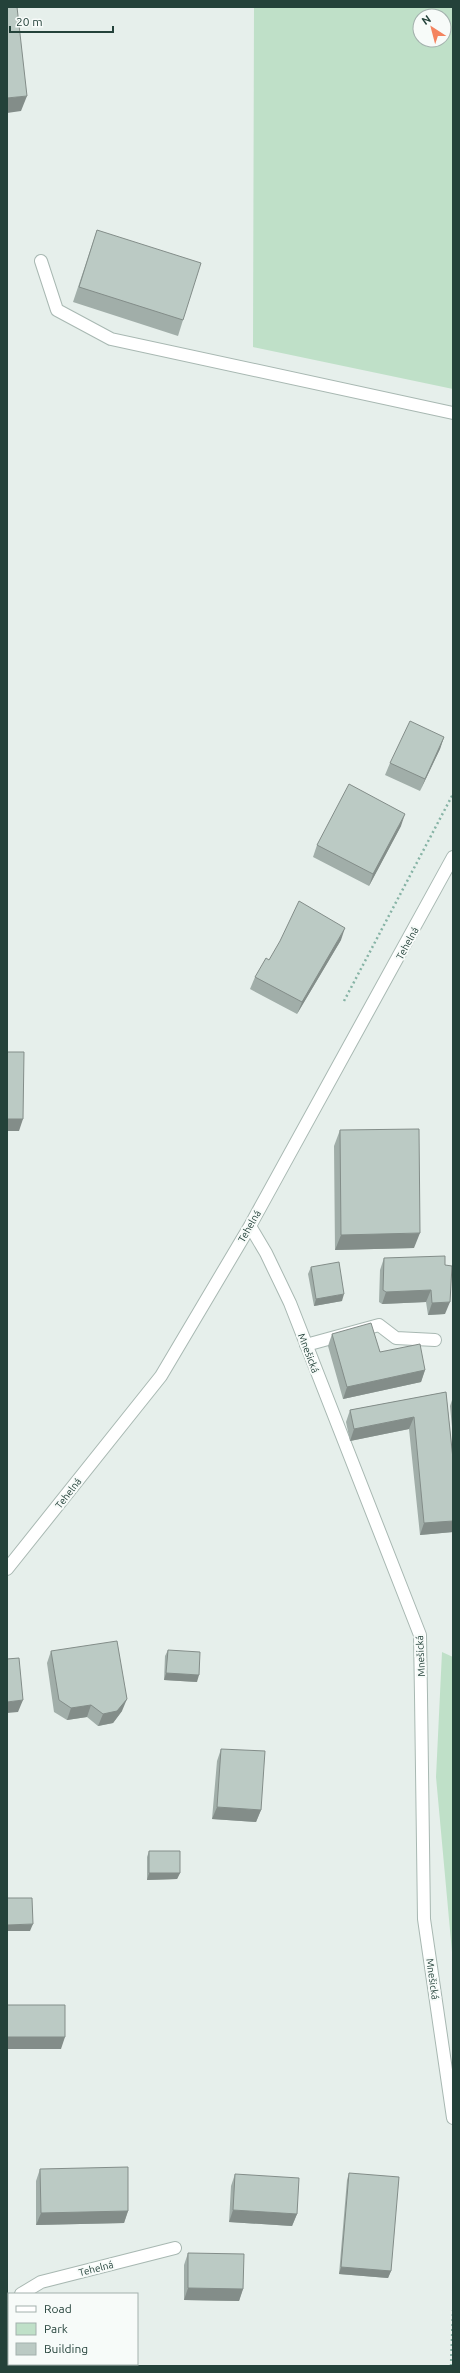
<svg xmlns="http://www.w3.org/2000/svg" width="460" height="2373" font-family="Ubuntu,sans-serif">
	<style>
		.green { fill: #bfe0c8; fill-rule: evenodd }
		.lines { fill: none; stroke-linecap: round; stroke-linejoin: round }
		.lane-casing { stroke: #a8b8b2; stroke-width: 14 }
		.street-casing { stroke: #a8b8b2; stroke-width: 14 }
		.path { stroke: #86b3a5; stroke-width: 2.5; stroke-dasharray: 2 3; stroke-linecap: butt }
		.lane { stroke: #fff; stroke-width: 12 }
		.street { stroke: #fff; stroke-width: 12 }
		.wall { fill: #a1aea9 }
		.shaded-wall { fill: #838d89 }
		.building { fill: #bbcac4; stroke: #838d89 }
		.labels { text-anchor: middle; stroke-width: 4; stroke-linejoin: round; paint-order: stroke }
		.street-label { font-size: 10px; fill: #24423a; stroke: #f7fbf9 }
	</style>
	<rect width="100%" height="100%" fill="#e6efeb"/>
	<path class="green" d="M254 7H453V389L253 347ZM420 16H444V40H420Z
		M442 1652 453 1657V1963L436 1777Z"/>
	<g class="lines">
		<g class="lane-casing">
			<path id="lane" d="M41 261 57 310 111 339 453 413
				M306 1345 379 1325 396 1338 435 1340
				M421 1696 424 1919 453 2118
				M21 2294 41 2282 175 2248
				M7 2302 9 2301"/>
		</g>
		<g class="street-casing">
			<path id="street" d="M250 1226 266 1253 290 1303 420 1635 421 1696
				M7 1569 161 1376 250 1226 453 857"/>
		</g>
		<path class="path" d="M344 1001 453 794
			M451 2366 453 2310"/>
		<use href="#lane" class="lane"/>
		<use href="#street" class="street"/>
	</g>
	<path class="wall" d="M97 230 183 320 178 336 73 302Z
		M444 737 440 749 420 791 385 775 390 763Z
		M401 826 369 886 313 857 317 845Z
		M341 940 297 1014 250 989 255 977Z
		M340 1130 414 1248 335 1250 334 1146Z
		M384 1258 445 1265V1314L428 1315 426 1302 382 1304 379 1302 380 1270Z
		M311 1267 342 1301 314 1306 308 1274Z
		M332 1334 380 1352 425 1370 421 1382 343 1399 328 1346Z
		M446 1392 453 1459V1532L420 1535 409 1429 350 1441 346 1422 350 1410Z
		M453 1397V1437L450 1406Z
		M168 1650 197 1682 164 1680 165 1656Z
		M51 1651 122 1711 113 1723 98 1726 87 1717 67 1720 54 1712 47 1663Z
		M221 1749 261 1810 256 1822 212 1819 217 1761Z
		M149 1851 180 1873 177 1879 147 1880V1857Z
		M40 2169 128 2211 124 2223 36 2225V2181Z
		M349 2173 391 2271 388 2278 339 2274 347 2180Z
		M235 2174 297 2214 292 2226 229 2222 231 2186Z
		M188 2253 243 2289 239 2301 184 2300V2265Z"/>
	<path class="shaded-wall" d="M27 96 21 111 7 113V98Z
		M444 737 440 749 420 791 425 779Z
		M405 814 401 826 369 886 373 874Z
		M345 928 341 940 297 1014 302 1002Z
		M7 1119H23L19 1131H7Z
		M420 1233 414 1248 335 1250 341 1235Z
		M431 1290 426 1302 382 1304 386 1292Z
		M344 1294 342 1301 314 1306 316 1299Z
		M450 1302 445 1314 428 1315 432 1303Z
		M425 1370 421 1382 343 1399 347 1387Z
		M414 1417 409 1429 350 1441 354 1429Z
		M453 1521V1532L420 1535 424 1523Z
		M166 1673 199 1675 197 1682 164 1680Z
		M127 1699 122 1711 113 1723 98 1726 103 1714Z
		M23 1700 18 1712 7 1713V1702Z
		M91 1705 87 1717 67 1720 71 1708Z
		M217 1807 261 1810 256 1822 212 1819Z
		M149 1873H180L177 1879 147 1880Z
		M33 1924 30 1931H7V1925Z
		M7 2037H65L61 2049H7Z
		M233 2210 297 2214 292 2226 229 2222Z
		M128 2211 124 2223 36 2225 41 2213Z
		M341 2267 391 2271 388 2278 339 2274Z
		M188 2288 243 2289 239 2301 184 2300Z"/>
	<path class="building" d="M7 7H17L27 96 7 98Z
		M97 230 201 263 183 320 79 287Z
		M410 721 444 737 425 779 390 763Z
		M349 784 405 814 373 874 317 845Z
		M299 901 345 928 302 1002 255 977 266 958 269 960 280 941Z
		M7 1052H24L23 1119H7Z
		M419 1129 420 1233 341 1235 340 1130Z
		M445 1256V1265L452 1266 450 1302 432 1303 431 1290 386 1292 383 1290 384 1258Z
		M339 1262 344 1294 316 1299 311 1267Z
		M371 1323 380 1352 420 1344 425 1370 347 1387 332 1334Z
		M446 1392 453 1459V1521L424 1523 414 1417 354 1429 350 1410Z
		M117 1641 127 1699 117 1711 103 1714 91 1705 71 1708 59 1700 51 1651Z
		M168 1650 200 1652 199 1675 166 1673Z
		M19 1658 23 1700 7 1702V1659Z
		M221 1749 265 1751 261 1810 217 1807Z
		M149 1851H180V1873H149Z
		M7 1898H32L33 1924 7 1925Z
		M7 2005H65V2037H7Z
		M128 2167V2211L41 2213 40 2169Z
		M349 2173 399 2177 391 2271 341 2267Z
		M235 2174 299 2178 297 2214 233 2210Z
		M188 2253 244 2254 243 2289 188 2288Z"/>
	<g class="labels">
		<g class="street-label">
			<text transform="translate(407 943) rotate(-61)" y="4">Tehelná</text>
			<text transform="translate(249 1226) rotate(-60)" y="4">Tehelná</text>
			<text transform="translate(309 1353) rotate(69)" y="4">Mnešická</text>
			<text transform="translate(68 1493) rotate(-52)" y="4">Tehelná</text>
			<text transform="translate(420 1656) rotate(-93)" y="4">Mnešická</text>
			<text transform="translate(433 1979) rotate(82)" y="4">Mnešická</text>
			<text transform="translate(96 2268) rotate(-14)" y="4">Tehelná</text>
		</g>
	</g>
	<rect width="460" height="2373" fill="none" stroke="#24423a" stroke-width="16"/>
	<rect x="8" y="2293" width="130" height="72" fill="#f7fbf9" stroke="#a3b1ad"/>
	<rect x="16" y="2306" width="20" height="6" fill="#ffffff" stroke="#a3b1ad"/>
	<text x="44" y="2313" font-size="12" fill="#24423a">Road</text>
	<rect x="16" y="2323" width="20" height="12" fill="#bfe0c8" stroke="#a3b1ad"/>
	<text x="44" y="2333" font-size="12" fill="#24423a">Park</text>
	<rect x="16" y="2343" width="20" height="12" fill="#bbcac4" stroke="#a3b1ad"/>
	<text x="44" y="2353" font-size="12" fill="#24423a">Building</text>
	<g transform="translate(432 28) rotate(324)"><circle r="19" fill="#f7fbf9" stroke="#a3b1ad"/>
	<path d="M0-3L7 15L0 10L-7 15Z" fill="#f4845f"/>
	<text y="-6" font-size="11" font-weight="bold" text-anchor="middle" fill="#24423a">N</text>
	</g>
	<path d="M10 26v6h103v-6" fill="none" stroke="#24423a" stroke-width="2"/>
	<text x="16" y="26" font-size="12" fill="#24423a" stroke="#f7fbf9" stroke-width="3" paint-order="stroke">20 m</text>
</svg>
